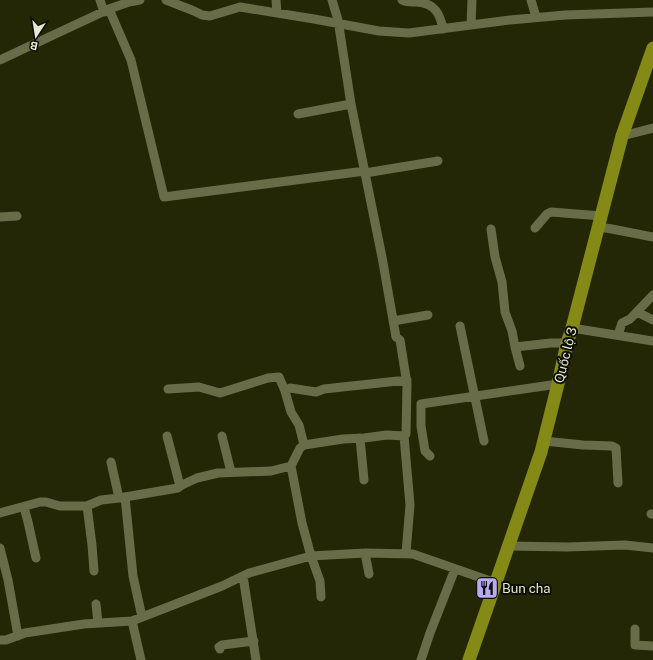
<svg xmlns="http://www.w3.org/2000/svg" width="653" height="660" font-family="'Public Sans',sans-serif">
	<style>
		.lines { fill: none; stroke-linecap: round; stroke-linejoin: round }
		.minor { stroke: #686c49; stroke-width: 9 }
		.highway { stroke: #848a15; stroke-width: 13 }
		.labels { text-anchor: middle; stroke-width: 4; stroke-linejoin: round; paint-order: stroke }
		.street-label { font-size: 13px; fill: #e5e8d4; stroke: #0d0f03 }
		.poi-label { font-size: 13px; fill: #e5e8d4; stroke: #0d0f03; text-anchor: start }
	</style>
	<rect width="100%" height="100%" fill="#242705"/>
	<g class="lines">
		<path class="minor" d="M100 0 104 12
			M166 0 194 11 202 15 210 16 240 7 314 19 379 31 409 33 510 20 565 15 653 12
			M276 0 277 13
			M402 0C407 3 411 2 417 2 435 3 440 14 443 29
			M531 0 536 17
			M109 9 131 60 164 197 365 171
			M471 25 472 0
			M0 60 109 9 129 2 140 0
			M298 114 351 104
			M622 136 653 128
			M365 173 438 161
			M0 217 17 216
			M599 227 612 229 653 237
			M535 228 547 214 551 212 602 216
			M491 229 495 257 502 282 505 312 512 331 515 347 551 343H567
			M637 312 653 320
			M393 321 428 315
			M460 326 484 441
			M572 328 653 341
			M618 335 622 323 630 319 653 295
			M515 347 520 366
			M168 389 199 387 220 393 268 378 279 377 285 391
			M167 436 180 486
			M222 436 231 472
			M404 436 410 505 406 553
			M360 438 364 480
			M544 441 583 445 612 446 616 448 618 483
			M304 445 299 425 291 412 285 391 290 388 316 392 324 389 407 380
			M430 456 425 451 421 426V404L558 384
			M111 462 119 498
			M125 497 133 576 142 617
			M87 506 92 545 94 571
			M24 507 28 522 36 558
			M0 513 40 502H46L60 506H87L101 500 119 498 178 488 182 485 197 478 218 473 271 471 291 466
			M651 514H653
			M509 546 567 547 625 545 653 548
			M0 548 8 580 18 636
			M365 553 369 574
			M243 576 256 660
			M321 597 320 581 311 556 302 523 291 466 300 448 304 445 343 439 364 438 387 435 404 436 406 434 407 384 400 340 396 337 382 257 351 104 338 20 332 0
			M96 604 98 623
			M132 621 222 586 249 573 311 556 365 553 413 554 496 583
			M635 629V645L653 646
			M0 640H6L25 633 84 624 132 621 141 660
			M220 649 219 647 222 645 254 641
			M421 660 430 633 455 569"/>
		<path class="highway" d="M469 660 541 452 558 384 567 343 572 328 622 136 653 48"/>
	</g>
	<defs>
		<g id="restaurant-square" transform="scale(1.15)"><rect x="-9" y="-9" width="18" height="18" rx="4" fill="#baaaf6" stroke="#0d0f03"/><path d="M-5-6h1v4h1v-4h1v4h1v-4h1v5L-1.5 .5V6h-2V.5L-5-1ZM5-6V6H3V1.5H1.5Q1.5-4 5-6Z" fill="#111"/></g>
	</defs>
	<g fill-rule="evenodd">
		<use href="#restaurant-square" x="487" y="588"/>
	</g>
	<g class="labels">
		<g class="street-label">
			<text transform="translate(565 355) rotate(-76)" y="5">Quốc lộ 3</text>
		</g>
		<g class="poi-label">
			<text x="502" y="593">Bun cha</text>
		</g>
	</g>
	<g transform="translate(36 36) rotate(192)" stroke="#0d0f03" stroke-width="3" paint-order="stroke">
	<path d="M0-3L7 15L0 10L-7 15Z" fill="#e5e8d4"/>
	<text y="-6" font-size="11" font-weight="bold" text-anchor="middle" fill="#e5e8d4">B</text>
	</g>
</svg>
